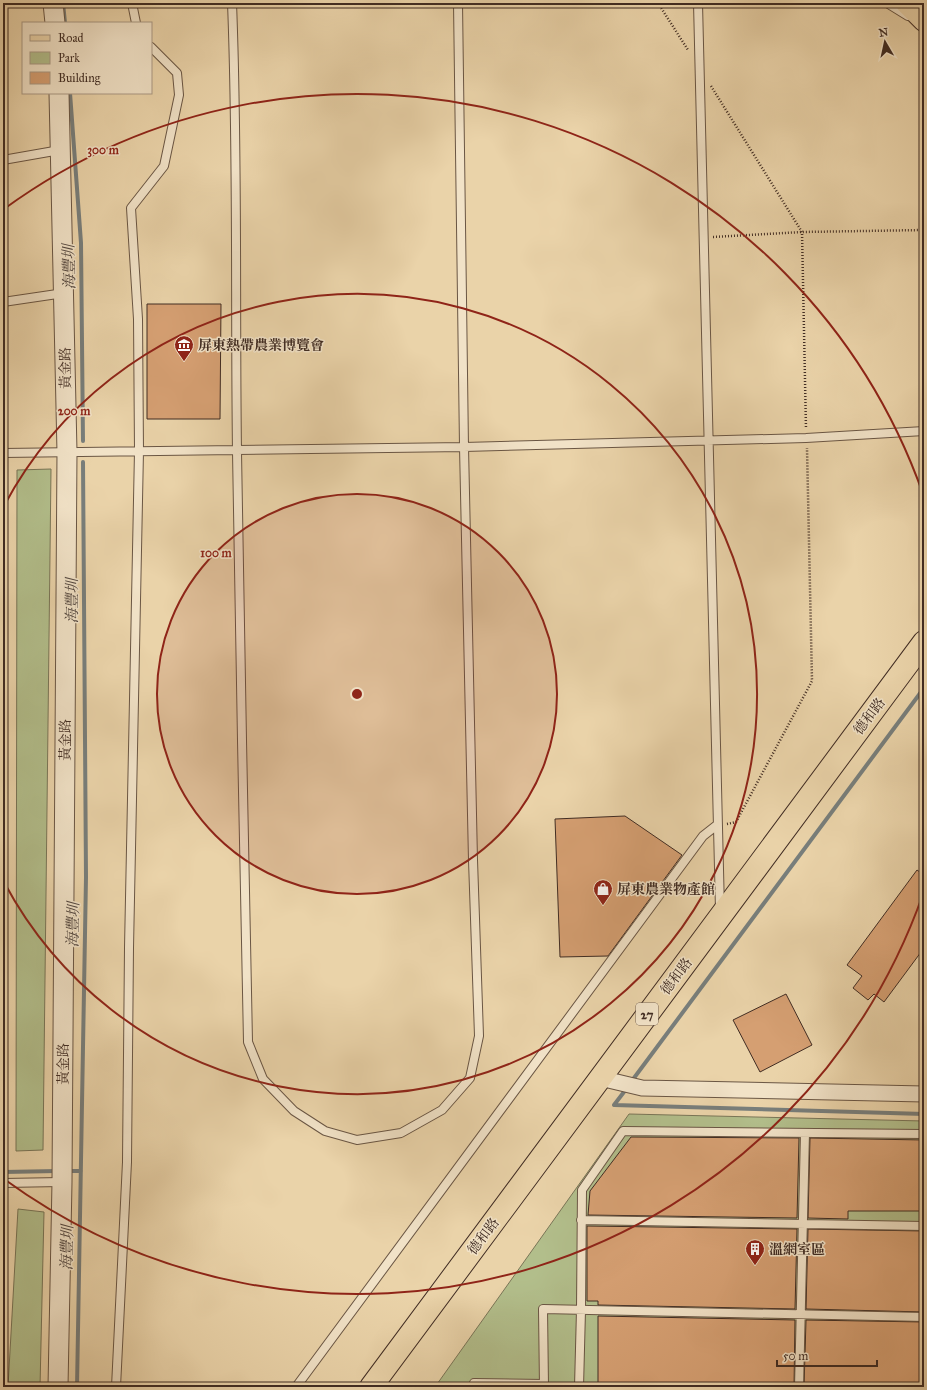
<svg xmlns="http://www.w3.org/2000/svg" width="927" height="1390" font-family="'IM FELL Great Primer','Noto Serif TC',serif">
	<style>
		.green { fill: #b2be8b; stroke: #797557 }
		.lines { fill: none; stroke-linecap: round; stroke-linejoin: round }
		.stream { stroke: #787e7b; stroke-width: 4 }
		.building { fill: #d59f72; stroke: #402c23 }
		.service-casing { stroke: #6a5644; stroke-width: 10 }
		.minor-casing { stroke: #6a5644; stroke-width: 17 }
		.tertiary-casing { stroke: #6a5644; stroke-width: 21 }
		.primary-casing { stroke: #402c23; stroke-width: 24 }
		.motorway-casing { stroke: #402c23; stroke-width: 24 }
		.path { stroke: #402c23; stroke-width: 2.5; stroke-dasharray: 1 2; stroke-linecap: butt }
		.service { stroke: #f1e2c7; stroke-width: 8 }
		.minor { stroke: #f1e2c7; stroke-width: 15 }
		.tertiary { stroke: #f1e2c7; stroke-width: 19 }
		.primary { stroke: #ead3a9; stroke-width: 22 }
		.motorway { stroke: #ead3a9; stroke-width: 22 }
		.ring { fill: none; stroke: #8f2418; stroke-width: 2 }
		.labels { text-anchor: middle; stroke-width: 3; stroke-linejoin: round; paint-order: stroke }
		.shield { fill: #f1e2c7; stroke: #756354; stroke-width: 1 }
		.shield-label { font-size: 13px; font-weight: bold; fill: #402c23 }
		.poi-label { font-size: 14px; font-weight: bold; fill: #402c23; stroke: #f1e2c7; text-anchor: start }
		.street-label { font-size: 14px; fill: #402c23; stroke: #f1e2c7 }
		.water-label { font-size: 15px; font-style: italic; fill: #534740; stroke: #f1e2c7 }
		.centre { fill: #8f2418; stroke: #f1e2c7; stroke-width: 2 }
		.ring-label { font-size: 12px; text-anchor: middle; font-weight: bold; fill: #8f2418; stroke: #f1e2c7; stroke-width: 3; stroke-linejoin: round; paint-order: stroke }
	</style>
	<rect width="100%" height="100%" fill="#ead3a9"/>
	<filter id="stains"><feTurbulence type="fractalNoise" baseFrequency=".005" numOctaves="4"/><feColorMatrix values="0 0 0 0 .2 0 0 0 0 .09 0 0 0 0 .02 0 0 0 .5 -.17"/></filter>
	<radialGradient id="worn" r=".72"><stop offset=".6" stop-color="#630" stop-opacity="0"/><stop offset="1" stop-color="#630" stop-opacity=".3"/></radialGradient>
	<path class="green" d="M51 469 43 1150 16 1151 17 470Z
		M629 1114 924 1121V1387H435Z
		M18 1209 44 1212 40 1387H8Z"/>
	<g class="lines">
		<path class="stream" d="M63 3 65 23
			M70 93 81 243 83 441
			M631 1082 924 688
			M614 1105 627 1088
			M614 1105 924 1114
			M67 1171H81
			M3 1172 58 1171
			M77 1387 86 877 83 462"/>
	</g>
	<path class="building" d="M147 304H221L220 419H147Z
		M625 816 682 855 608 956 560 957 555 819Z
		M917 870 924 875V948L884 1002 874 994 868 1000 853 988 862 976 847 965Z
		M786 994 812 1045 760 1072 733 1020Z
		M631 1137 799 1138 797 1218 588 1215 590 1191Z
		M810 1138 924 1140V1211H848V1219L808 1218Z
		M587 1226 797 1229 795 1309 598 1305V1301H587Z
		M808 1229 924 1231V1312L806 1309Z
		M598 1316 795 1320 794 1387H598Z
		M806 1320 924 1322V1387H804Z"/>
	<g class="lines">
		<g class="service-casing">
			<path id="service" d="M132 3 136 23
				M232 3C238 153 235 302 237 452 240 649 244 845 248 1042L263 1079 294 1111 325 1131 357 1140 401 1133 442 1110 470 1078 479 1036 473 860 464 447 458 3
				M698 3 720 910
				M887 3 908 16
				M3 160 60 150
				M3 302 64 293
				M3 453 464 447 806 438 924 431
				M3 1183 62 1182
				M581 1220 924 1226
				M474 1383 544 1384
				M116 1387 127 1162 129 948 139 451 138 319 131 208 164 166 179 95 177 73 151 47
				M296 1387 703 836 717 825
				M544 1387 543 1309 924 1317
				M579 1387 581 1310 582 1190 623 1131 924 1134
				M799 1387 805 1133"/>
		</g>
		<g class="minor-casing">
			<path id="minor" d="M600 1078 642 1088 924 1094"/>
		</g>
		<g class="tertiary-casing">
			<path id="tertiary" d="M53 3 55 23
				M58 1387 62 1182 67 452 59 93"/>
		</g>
		<g class="primary-casing">
			<path id="primary" d="M371 1387 924 642"/>
		</g>
		<g class="motorway-casing">
			<path id="motorway" d="M907 3 924 20"/>
		</g>
		<path class="path" d="M658 3 688 50
			M711 86 802 232 806 429
			M713 237 802 232 924 230
			M727 824 736 822 812 681 807 448"/>
		<use href="#service" class="service"/>
		<use href="#minor" class="minor"/>
		<use href="#tertiary" class="tertiary"/>
		<use href="#primary" class="primary"/>
		<use href="#motorway" class="motorway"/>
	</g>
	<circle cx="357" cy="694" r="200" fill="#8f2418" fill-opacity=".12"/>
	<g class="ring">
		<circle cx="357" cy="694" r="200"/>
		<path d="M4 506A400 400 0 1 1 4 882"/>
		<path d="M923 894A600 600 0 0 1 4 1179M4 209A600 600 0 0 1 923 494"/>
	</g>
	<defs>
		<g id="museum-pin" transform="scale(1)"><path d="M0 17L-7.5 6A9.5 9.5 0 1 1 7.5 6Z" fill="#8f2418" stroke="#f1e2c7"/><path d="M0-6L6-3V-2H-6V-3ZM-5-1h2V3h-2ZM-1-1h2V3h-2ZM3-1h2V3H3ZM-6 4H6V6H-6Z" fill="#fff"/></g>
		<g id="shop-pin" transform="scale(1)"><path d="M0 17L-7.5 6A9.5 9.5 0 1 1 7.5 6Z" fill="#8f2418" stroke="#f1e2c7"/><path d="M-5-2.5h2.3a2.7 3.5 0 0 1 5.4 0H5L5.5 6h-11ZM-1.5-2.5h3a1.5 2.3 0 0 0-3 0Z" fill="#fff"/></g>
		<g id="building-pin" transform="scale(1)"><path d="M0 17L-7.5 6A9.5 9.5 0 1 1 7.5 6Z" fill="#8f2418" stroke="#f1e2c7"/><path d="M-4-6H4V6H1V3H-1V6H-4ZM-2.5-4.3h1.7v1.8h-1.7ZM.8-4.3h1.7v1.8H.8ZM-2.5-1h1.7V.8h-1.7ZM.8-1h1.7V.8H.8Z" fill="#fff"/></g>
	</defs>
	<g fill-rule="evenodd">
		<use href="#museum-pin" x="184" y="345"/>
		<use href="#shop-pin" x="603" y="889"/>
		<use href="#building-pin" x="755" y="1249"/>
	</g>
	<g class="labels">
		<rect class="shield" x="636" y="1003" width="22" height="22" rx="3"/>
		<g class="shield-label">
			<text x="647" y="1019">27</text>
		</g>
		<g class="poi-label">
			<text x="198" y="350">屏東熱帶農業博覽會</text>
			<text x="617" y="894">屏東農業物產館</text>
			<text x="769" y="1254">溫網室區</text>
		</g>
		<g class="street-label">
			<text transform="translate(65 368) rotate(-91)" y="5">黃金路</text>
			<text transform="translate(869 716) rotate(-53)" y="5">德和路</text>
			<text transform="translate(65 740) rotate(-90)" y="5">黃金路</text>
			<text transform="translate(676 976) rotate(-53)" y="5">德和路</text>
			<text transform="translate(63 1064) rotate(-90)" y="5">黃金路</text>
			<text transform="translate(483 1236) rotate(-53)" y="5">德和路</text>
		</g>
		<g class="water-label">
			<text transform="translate(69 267) rotate(-91)" y="5">海豐圳</text>
			<text transform="translate(72 601) rotate(-90)" y="5">海豐圳</text>
			<text transform="translate(73 925) rotate(-89)" y="5">海豐圳</text>
			<text transform="translate(67 1248) rotate(-89)" y="5">海豐圳</text>
		</g>
	</g>
	<circle cx="357" cy="694" r="6" class="centre"/>
	<g class="ring-label">
		<text x="103" y="154">300 m</text>
		<text x="74" y="415">200 m</text>
		<text x="216" y="557">100 m</text>
	</g>
	<rect width="927" height="1390" fill="none" stroke="#ead3a9" stroke-width="16"/>
	<rect x="4" y="4" width="919" height="1382" fill="none" stroke="#402c23" stroke-width="2"/>
	<rect x="8" y="8" width="911" height="1374" fill="none" stroke="#402c23"/>
	<rect x="22" y="22" width="130" height="72" fill="#f1e2c7" stroke="#aa9985"/>
	<rect x="30" y="35" width="20" height="6" fill="#ead3a9" stroke="#aa9985"/>
	<text x="58" y="42" font-size="12" fill="#402c23">Road</text>
	<rect x="30" y="52" width="20" height="12" fill="#b2be8b" stroke="#aa9985"/>
	<text x="58" y="62" font-size="12" fill="#402c23">Park</text>
	<rect x="30" y="72" width="20" height="12" fill="#d59f72" stroke="#aa9985"/>
	<text x="58" y="82" font-size="12" fill="#402c23">Building</text>
	<g transform="translate(885 42) rotate(351)" stroke="#f1e2c7" stroke-width="3" paint-order="stroke">
	<path d="M0-3L7 15L0 10L-7 15Z" fill="#402c23"/>
	<text y="-6" font-size="11" font-weight="bold" text-anchor="middle" fill="#402c23">N</text>
	</g>
	<path d="M777 1360v6h100v-6" fill="none" stroke="#402c23" stroke-width="2"/>
	<text x="783" y="1360" font-size="12" fill="#402c23" stroke="#f1e2c7" stroke-width="3" paint-order="stroke">50 m</text>
	<rect width="100%" height="100%" filter="url(#stains)"/>
	<rect width="100%" height="100%" fill="url(#worn)"/>
</svg>
